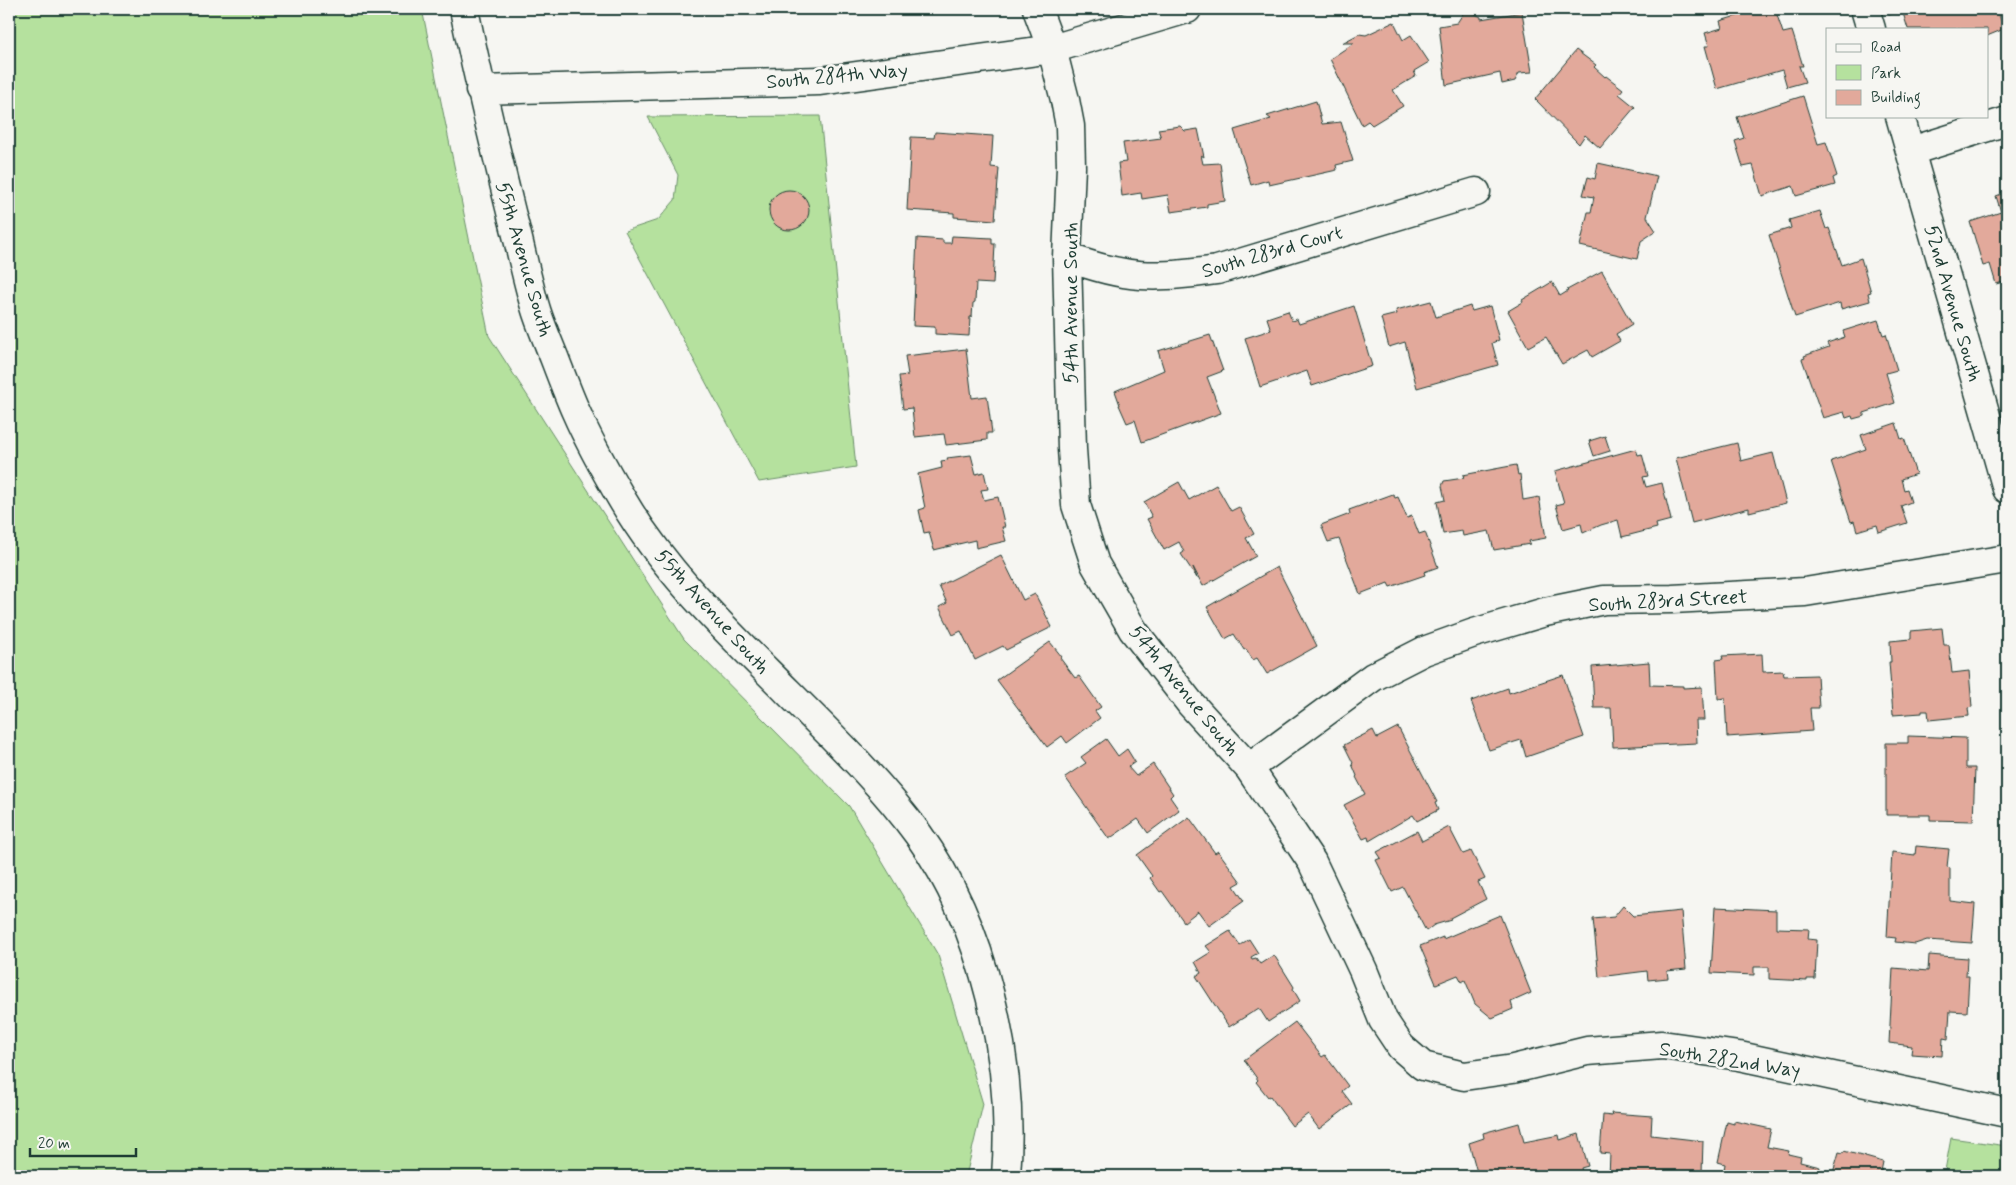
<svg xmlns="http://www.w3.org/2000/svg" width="2016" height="1185" font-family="Mynerve,sans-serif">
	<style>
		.green { fill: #b5e19e; stroke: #6a8f69 }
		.building { fill: #e2a99b; stroke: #1f3d34 }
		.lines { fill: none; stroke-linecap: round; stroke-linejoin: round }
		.minor-casing { stroke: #1f3d34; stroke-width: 31 }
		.minor { stroke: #f6f6f2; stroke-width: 28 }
		.labels { text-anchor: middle; stroke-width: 5; stroke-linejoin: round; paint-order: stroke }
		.street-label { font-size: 20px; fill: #1f3d34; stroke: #f6f6f2 }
	</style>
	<rect width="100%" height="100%" fill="#f6f6f2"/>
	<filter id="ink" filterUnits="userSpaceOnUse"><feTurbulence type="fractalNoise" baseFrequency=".02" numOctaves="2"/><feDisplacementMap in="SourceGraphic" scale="10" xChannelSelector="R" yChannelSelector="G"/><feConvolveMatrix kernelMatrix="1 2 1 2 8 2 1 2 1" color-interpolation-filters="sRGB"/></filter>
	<g filter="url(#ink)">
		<path class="green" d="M9 9H422L489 336 684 639 849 806 938 955 983 1104 966 1176H9Z
			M820 116 856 467 759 482 625 231 658 220 675 200 678 175 648 117Z
			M1951 1138 2007 1146V1176H1944Z"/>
		<path class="building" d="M1466 9 1481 17V19L1522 12 1532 72 1519 73 1515 81 1502 84 1500 73 1446 85 1439 26 1457 23Z
			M1760 9H1775L1783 33 1792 31 1803 66H1799L1805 82 1787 87 1782 70 1717 89 1705 46H1709L1705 33 1722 28 1720 21Z
			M1887 9H1997L2004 29 1987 36V29H1908L1902 10 1889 15Z
			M1394 22 1403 40 1411 35 1429 62 1414 71 1416 76 1393 90 1403 106 1372 125 1368 121 1362 125 1330 59 1354 43H1342L1359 34 1366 35Z
			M1576 50 1596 65 1594 67 1605 77 1606 76 1623 89 1619 94 1635 107 1600 148 1585 135 1579 144 1535 99Z
			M1803 96 1818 144 1826 142 1837 176 1833 178 1835 185 1796 196 1793 186 1762 196 1753 165 1743 167 1735 141 1744 138 1737 117Z
			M1316 101 1322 124 1341 122 1353 161 1336 165 1337 170 1269 185 1268 180 1251 185 1234 130 1271 119 1267 116Z
			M1180 126 1185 131 1198 129 1204 157 1201 155 1203 164 1220 163 1225 201 1207 204V207L1171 212 1168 195 1142 199 1141 193 1122 196 1118 163 1126 162 1123 143 1161 138 1158 129Z
			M935 132 993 136 991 167 999 168 995 220 954 217V213L907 210 911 137 934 138Z
			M1598 163 1657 176 1647 217 1656 231 1641 241 1637 259 1580 246 1588 212H1591L1594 197 1583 195 1588 177 1595 179Z
			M769 210a20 20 0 1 1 40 0a20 20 0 1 1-40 0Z
			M2007 192V281L1996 284 1990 264 1983 266 1970 222 2001 212 1996 196Z
			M1820 211 1826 229 1829 228 1842 265 1861 258 1871 292 1868 293 1870 301 1841 309 1840 303 1795 317 1769 235 1791 228 1789 220Z
			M952 236 992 238V244H995L993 284 976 283 975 302 973 303 972 317H970L969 336 935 334V327L913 326 917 238 943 240V243H951Z
			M1602 271 1632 324 1616 334 1620 341 1592 357 1588 350 1562 364 1546 337 1528 347 1508 311 1523 302 1522 300 1552 282 1560 296 1568 291 1567 290Z
			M1431 301 1436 317 1470 306 1472 311 1490 306 1499 340 1492 343 1498 365 1417 388 1405 342 1389 347 1381 318 1397 314 1396 310Z
			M1354 306 1372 366 1312 386 1307 371 1260 387 1245 338 1271 330 1267 318 1288 311 1292 321 1297 319 1299 324Z
			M1878 320 1883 335 1886 334 1897 370 1886 373 1895 403 1864 413V416L1853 419 1852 416 1846 418 1844 412 1823 418 1802 359 1805 358 1804 356 1829 347 1827 343 1845 337 1843 331Z
			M1210 335 1223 371 1207 377 1221 413 1142 442 1135 420 1127 423 1119 405H1120L1115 391 1164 370 1158 351Z
			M966 349 972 398 987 396 992 433H987V440L946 445 944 434 915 437 912 408 903 409 899 376 908 375 905 356Z
			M1896 423 1901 439 1904 438 1916 474 1901 479 1904 490 1907 489 1911 502 1901 506 1907 523 1879 532 1877 525 1857 531 1854 521 1851 522 1831 461 1866 449 1861 435Z
			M1605 436 1610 451 1594 456 1589 441Z
			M1737 443 1741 461 1773 453 1786 503 1749 512V508L1692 523 1676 458Z
			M1636 449 1638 455 1642 454 1648 476 1643 477 1646 487 1662 483 1671 520 1656 524 1657 528 1622 537 1618 520 1601 525 1583 533 1581 524 1563 529 1556 505 1564 503 1555 471Z
			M971 455 976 474 984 472 988 489 981 490 984 500 998 497 1005 527H1002L1006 541 976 548 975 540 934 550 929 532 924 533 919 510 925 508 918 474 942 468 941 461 948 460 947 458Z
			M1516 465 1518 475 1520 474 1523 500 1539 497 1546 538 1529 541 1530 544 1494 550 1489 531 1463 536 1462 531 1443 534 1437 502 1445 500 1442 486 1444 481 1464 478 1463 475Z
			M1179 482 1189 500 1216 485 1231 511 1239 507 1254 534 1246 538 1256 556 1203 586 1193 567 1197 578 1181 554 1184 552 1179 542 1164 550 1147 519 1152 517 1144 502Z
			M1393 494 1395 498 1398 497 1407 518 1412 516 1419 534 1425 532 1438 567 1424 572 1425 575 1390 587 1388 583 1360 594 1339 539 1328 542 1321 525 1350 514 1349 510Z
			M1001 555 1023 600 1035 594 1052 627 1006 650 1003 646 975 660 961 631 953 635 939 607 947 603 939 586Z
			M1277 567 1317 646 1267 674 1257 658 1253 660 1246 649 1244 650 1234 634 1225 639 1207 607Z
			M1942 628 1944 645H1949L1952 673 1969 671 1972 707 1968 708 1969 716 1929 720 1928 711H1922V713L1893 715 1889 662H1891L1890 641 1911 639V631Z
			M1050 642 1062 657 1060 658 1075 678 1079 676 1101 707 1095 711 1100 718 1067 743 1062 736 1047 747 997 680Z
			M1762 654 1763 672 1783 671 1784 676 1817 675 1819 708H1810L1812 731 1727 737 1725 698 1718 699 1716 660 1723 659 1722 656Z
			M1649 662 1650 685 1683 686V688L1702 687 1704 720H1696L1697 743 1613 747 1611 708H1594L1592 667Z
			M1563 675 1584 737 1526 757 1521 740 1489 750 1471 701 1508 688 1509 693Z
			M1398 727 1437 802 1435 803 1438 810 1417 821 1413 815 1369 841 1368 837 1363 839 1344 805 1365 794 1356 777 1357 776 1352 764 1353 763 1344 745 1373 730 1377 738Z
			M1908 736 1966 738V768H1975L1973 821 1930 820V815H1886V743H1908Z
			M1106 739 1118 756 1127 749 1135 762 1128 767 1136 776 1153 764 1173 794 1170 797 1179 810 1148 833 1138 819 1109 839 1065 777 1086 763 1081 757Z
			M1189 817 1215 853 1218 851 1241 882 1234 886 1244 901 1209 926 1198 911 1184 922 1162 891 1160 892 1150 878 1152 876 1137 855Z
			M1449 827 1463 854 1471 851 1485 879 1478 882 1486 899 1450 918 1451 920 1434 925 1426 931 1403 887 1392 892 1376 860 1381 858 1377 852 1417 831 1422 841Z
			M1916 846 1949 849 1947 867 1950 868V901L1975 904 1972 943 1927 940 1915 944 1895 942 1896 938 1887 937 1892 852 1915 855Z
			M1623 906 1633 916 1681 911 1686 969 1667 971 1668 978 1648 980 1647 971 1599 977 1593 919 1614 917Z
			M1715 907 1776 910V928L1809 929 1808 939 1817 940 1815 979H1807V981L1769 979V967H1754V975L1711 973Z
			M1500 915 1531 993 1511 1002 1513 1009 1492 1018 1475 1004 1465 980 1462 982 1458 975 1436 984 1420 946 1443 937V939Z
			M1230 931 1240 945 1249 939 1258 953 1251 957 1252 959 1256 958 1260 964 1274 955 1294 987 1293 989 1300 1001 1268 1022 1259 1008 1229 1027 1196 976 1201 973 1195 962 1211 952 1206 946Z
			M1929 955 1967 958 1966 976H1969L1967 1012 1950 1011 1948 1039 1943 1038 1942 1056 1911 1054 1912 1046 1889 1043 1893 968 1928 971Z
			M1295 1022 1322 1057 1325 1055 1348 1086 1342 1091 1352 1104 1319 1129 1308 1114 1292 1126 1270 1096 1268 1097 1256 1082 1258 1080 1244 1060Z
			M1611 1113 1652 1116 1651 1135 1703 1141 1702 1173 1695 1172V1176H1609L1610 1154 1600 1153 1603 1115 1612 1116Z
			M1734 1121 1771 1129 1767 1147 1789 1151 1788 1154 1801 1157 1800 1162 1820 1167 1818 1176H1723L1725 1164 1718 1162 1727 1122 1734 1124Z
			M1519 1123 1524 1142 1559 1135 1560 1140 1579 1134 1588 1166 1581 1168 1583 1176H1478L1469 1143 1484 1138 1483 1133Z
			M1844 1151 1883 1162 1880 1176H1832L1839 1152 1843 1153Z"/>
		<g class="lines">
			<g class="minor-casing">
				<path id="minor" d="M464 9C478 79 495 147 512 216 521 248 527 282 537 313 542 328 548 342 554 357 561 375 568 394 576 412 589 442 606 472 623 501 666 574 728 632 788 692 833 737 880 782 918 834 985 927 1015 1063 1006 1176
					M1037 9 1052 49 1065 100 1070 126 1071 167 1067 257 1072 449 1076 505 1095 564 1133 630 1190 703 1249 768 1312 862 1363 970 1383 1020 1401 1047 1423 1066 1464 1076 1513 1069 1587 1051 1662 1045 1739 1056 2007 1113
					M1865 9 1871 29
					M480 90 820 81 1052 49 1187 9
					M1900 116 2007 489
					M1911 151 2007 121
					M1067 257C1126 279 1155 279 1217 270L1476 192
					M1249 768 1373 677 1424 651 1474 633 1545 612 1604 600 1672 599 1805 592 2007 559"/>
			</g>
			<use href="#minor" class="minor"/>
		</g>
	</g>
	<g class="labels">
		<g class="street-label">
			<text transform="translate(837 75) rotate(-5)" y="7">South 284th Way</text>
			<text transform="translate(1272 251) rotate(-16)" y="7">South 283rd Court</text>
			<text transform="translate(525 259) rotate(74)" y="7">55th Avenue South</text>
			<text transform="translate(1070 303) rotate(-90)" y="7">54th Avenue South</text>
			<text transform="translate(1954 303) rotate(74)" y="7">52nd Avenue South</text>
			<text transform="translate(1668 600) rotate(-3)" y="7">South 283rd Street</text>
			<text transform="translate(713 611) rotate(48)" y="7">55th Avenue South</text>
			<text transform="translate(1185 690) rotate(51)" y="7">54th Avenue South</text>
			<text transform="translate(1730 1059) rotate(9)" y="7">South 282nd Way</text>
		</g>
	</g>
	<rect width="2016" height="1185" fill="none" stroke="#f6f6f2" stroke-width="30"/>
	<rect x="15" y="15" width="1986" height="1155" fill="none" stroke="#1f3d34" stroke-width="2" filter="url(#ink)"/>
	<rect x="1826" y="28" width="162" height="90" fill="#f6f6f2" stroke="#a0aca6"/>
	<rect x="1836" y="44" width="25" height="8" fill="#f6f6f2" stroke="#a0aca6"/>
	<text x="1871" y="52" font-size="15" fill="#1f3d34">Road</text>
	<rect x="1836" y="65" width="25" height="15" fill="#b5e19e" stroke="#a0aca6"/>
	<text x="1871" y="78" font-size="15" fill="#1f3d34">Park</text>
	<rect x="1836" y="90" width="25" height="15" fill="#e2a99b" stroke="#a0aca6"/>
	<text x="1871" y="102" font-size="15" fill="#1f3d34">Building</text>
	<path d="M30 1148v8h106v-8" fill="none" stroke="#1f3d34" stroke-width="2.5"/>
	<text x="38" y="1148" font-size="15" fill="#1f3d34" stroke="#f6f6f2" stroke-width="4" paint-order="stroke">20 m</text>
</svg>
